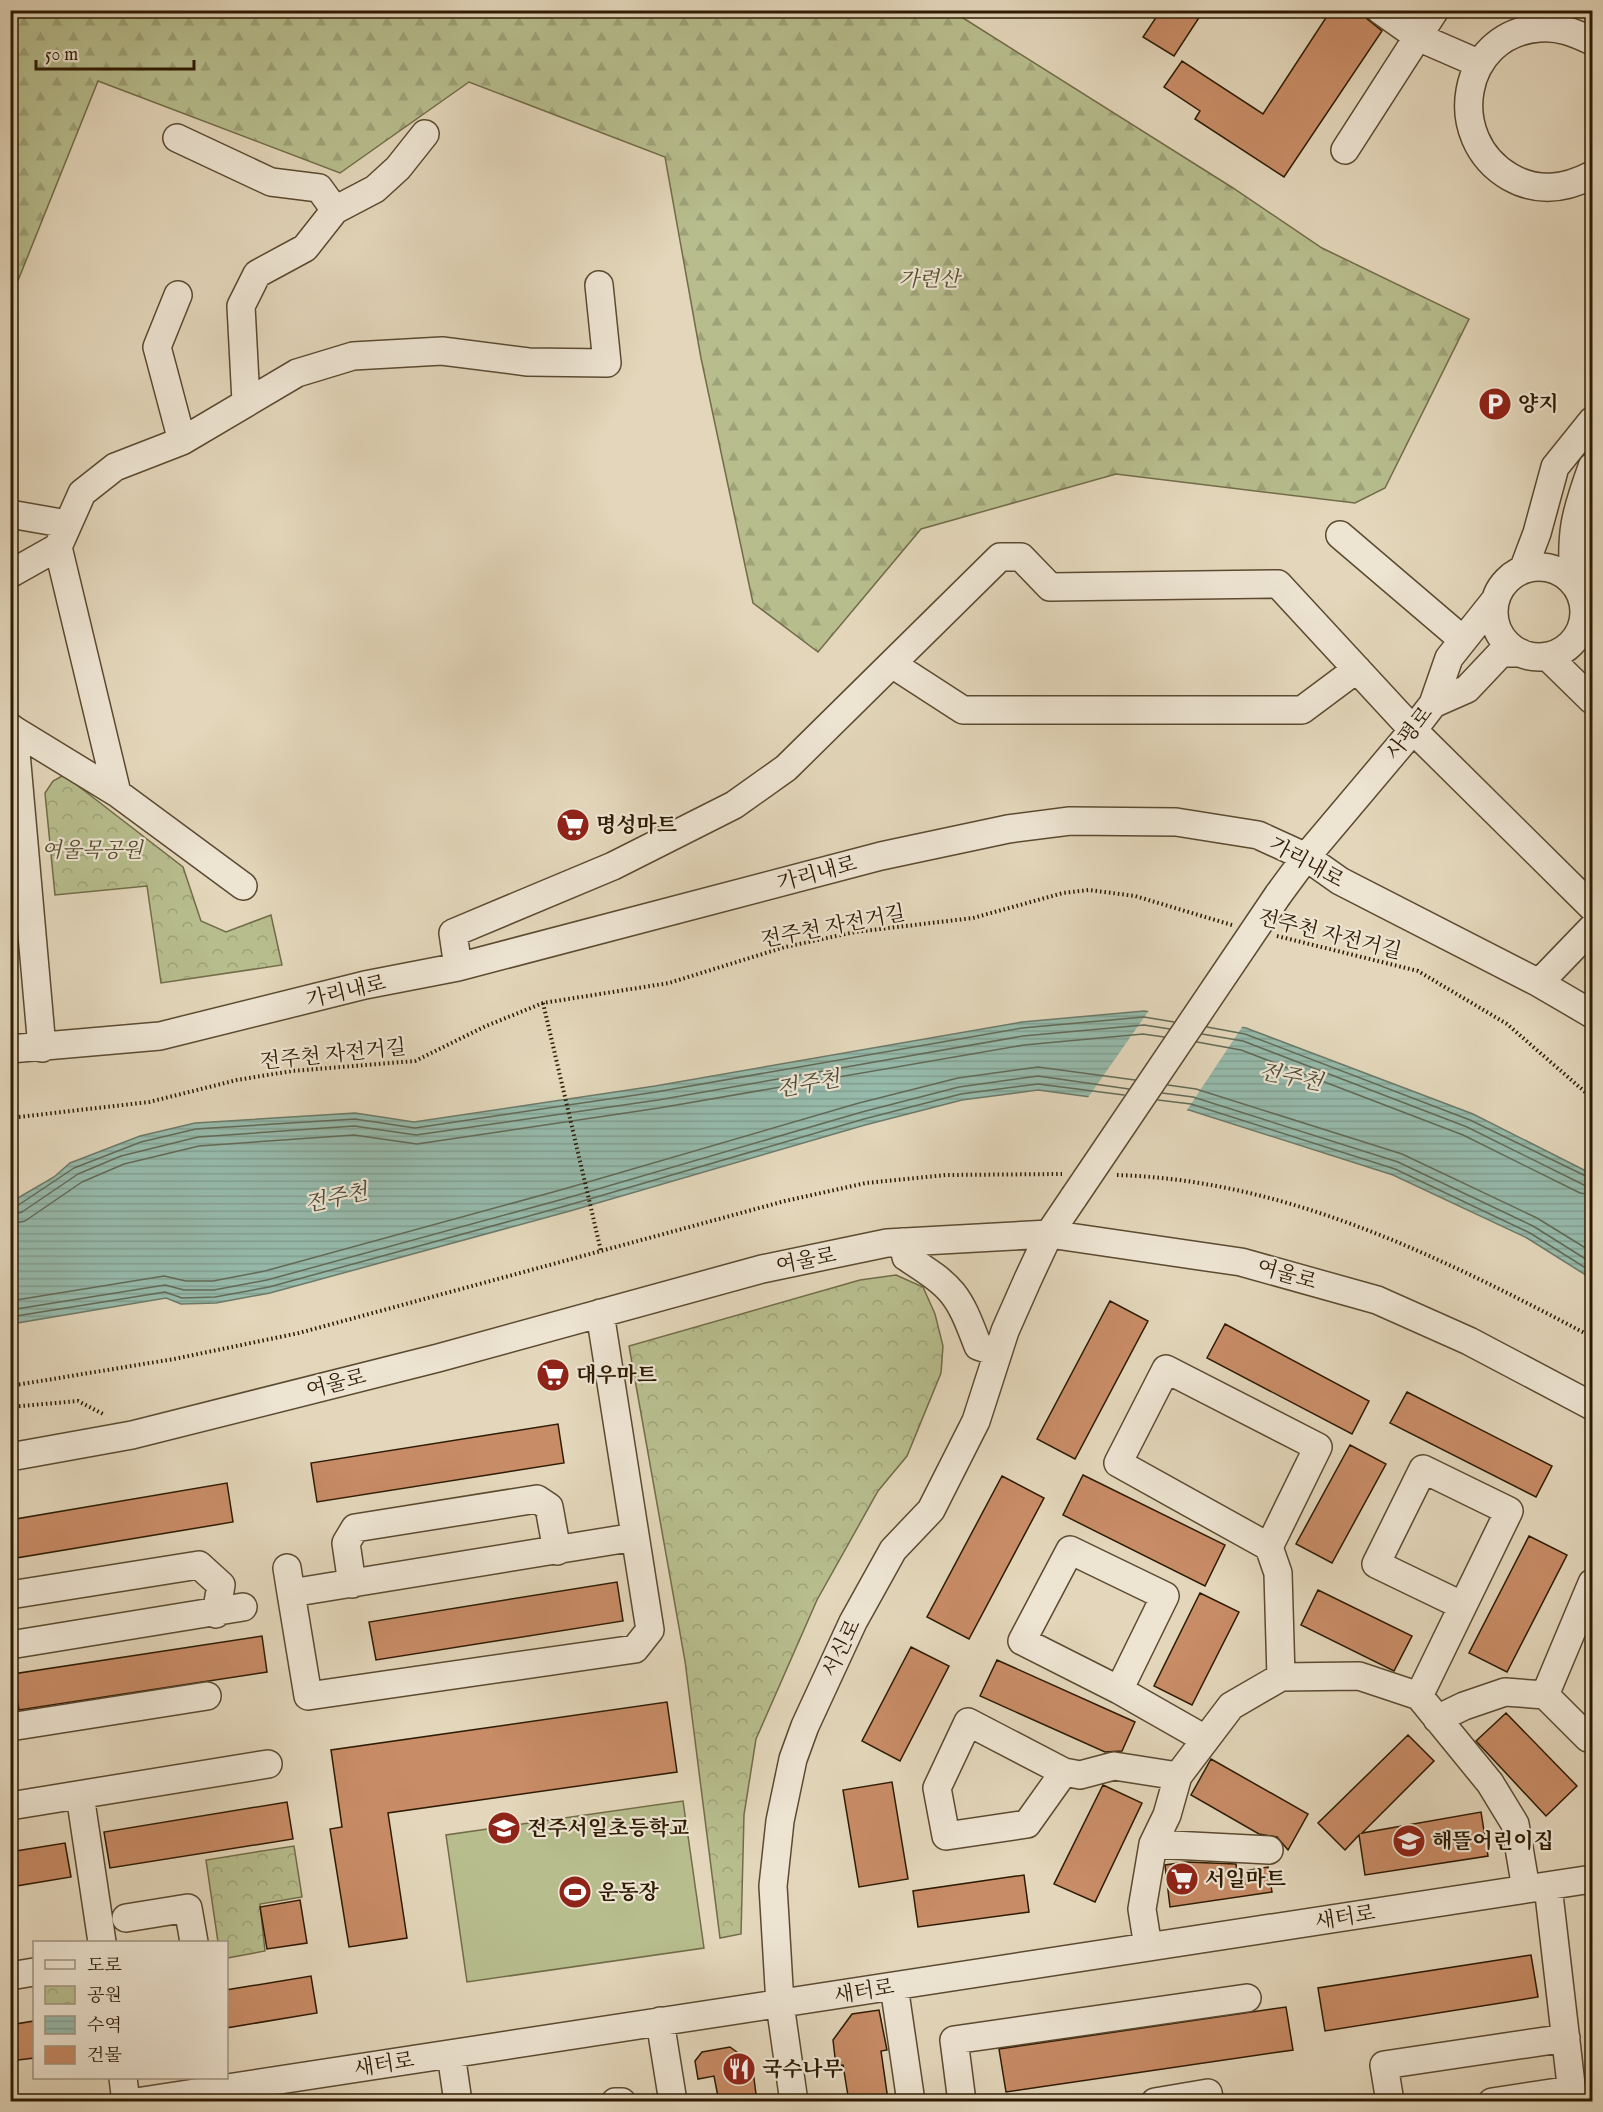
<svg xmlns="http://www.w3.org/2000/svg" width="1603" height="2112" font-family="'IM FELL English','Noto Serif KR',serif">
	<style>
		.green { fill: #b7bd8d; stroke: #726c48; stroke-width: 1.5 }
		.forest { fill: url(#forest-firs); stroke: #726c48; stroke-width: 1.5 }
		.park { fill: url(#park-crowns); stroke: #726c48; stroke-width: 1.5 }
		.water { fill: url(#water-rules); stroke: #6c7a68; stroke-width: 1.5 }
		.pier { fill: #e3d6ba }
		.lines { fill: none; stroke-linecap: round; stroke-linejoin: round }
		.shore { stroke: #626a57; stroke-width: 1.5 }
		.building { fill: #c88c66; stroke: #2e1b03; stroke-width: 1.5 }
		.minor-casing { stroke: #5b4a31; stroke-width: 30 }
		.path { stroke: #2e1b03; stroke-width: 4; stroke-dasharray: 1.5 3; stroke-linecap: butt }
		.minor { stroke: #ede4d2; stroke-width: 27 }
		.minor-bridge-casing { stroke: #5b4a31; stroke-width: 30; stroke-linecap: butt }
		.minor-bridge { stroke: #ede4d2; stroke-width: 27 }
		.labels { text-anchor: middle; stroke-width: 4.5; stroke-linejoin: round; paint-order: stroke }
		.park-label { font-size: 21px; font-style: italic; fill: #574c2c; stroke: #ede4d2 }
		.poi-label { font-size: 21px; font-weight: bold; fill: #2e1b03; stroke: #ede4d2; text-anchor: start }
		.street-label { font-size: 21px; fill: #2e1b03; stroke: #ede4d2 }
		.water-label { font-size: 22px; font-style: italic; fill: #4d4b35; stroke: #ede4d2 }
	</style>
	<defs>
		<pattern id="forest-firs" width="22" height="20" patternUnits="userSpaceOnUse" patternTransform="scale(1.5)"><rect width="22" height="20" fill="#b7bd8d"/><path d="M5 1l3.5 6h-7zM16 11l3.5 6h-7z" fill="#9ea278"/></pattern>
		<pattern id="park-crowns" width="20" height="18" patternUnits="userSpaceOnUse" patternTransform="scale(1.5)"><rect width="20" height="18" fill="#b7bd8d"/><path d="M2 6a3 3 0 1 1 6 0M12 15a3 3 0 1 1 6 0" fill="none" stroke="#9ea278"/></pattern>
		<pattern id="water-rules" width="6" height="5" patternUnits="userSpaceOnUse" patternTransform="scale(1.5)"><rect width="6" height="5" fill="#96baab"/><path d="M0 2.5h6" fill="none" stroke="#829f92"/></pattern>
	</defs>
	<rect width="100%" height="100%" fill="#e3d6ba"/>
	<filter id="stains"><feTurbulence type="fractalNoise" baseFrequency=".00333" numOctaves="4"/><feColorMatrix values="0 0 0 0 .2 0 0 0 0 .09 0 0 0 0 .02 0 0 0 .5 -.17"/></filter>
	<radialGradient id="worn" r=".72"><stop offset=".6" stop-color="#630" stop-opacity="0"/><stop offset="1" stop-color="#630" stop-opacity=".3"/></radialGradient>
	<path class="green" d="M683 1801 704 1948 467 1982 446 1835Z"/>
	<path class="forest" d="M952 11 1233 188 1322 248 1469 319 1385 488 1355 503 1116 474 921 529 818 652 753 603 701 358 665 157 469 82 340 173 98 81 11 298V11Z"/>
	<path class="park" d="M64 775 183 867 201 921 226 932 271 915 282 965 161 983 147 886 55 895 45 793 53 781Z
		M896 1275 923 1287 935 1314 943 1346 941 1373 907 1456 878 1491 817 1600 756 1739 744 1815 741 1934 720 1938 685 1661 629 1346 860 1280Z
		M294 1846 302 1897 260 1904 265 1951 227 1958 226 1942H218L206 1860Z"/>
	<path class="water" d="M1144 1011 1246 1028 1473 1114 1592 1174V1279L1527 1238 1393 1175 1189 1110 1038 1090 962 1100 865 1125 570 1211 270 1293 216 1303 181 1304 166 1298 11 1324V1202L54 1177 70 1163 140 1136 195 1123 355 1113 414 1122 655 1086 1022 1022Z"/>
	<path class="pier" d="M1150 1009 1244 1024 1185 1113 1087 1099Z"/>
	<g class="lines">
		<path class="shore" d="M1207 1027 1245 1034 1470 1120 1592 1179
			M1202 1034 1243 1041 1467 1127 1584 1185 1592 1186
			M1197 1042 1241 1050 1463 1135 1580 1193 1592 1195
			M1168 1085 1196 1089 1402 1154 1537 1218 1592 1252
			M1162 1093 1193 1097 1398 1162 1533 1226 1592 1263
			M1158 1100 1191 1104 1395 1169 1530 1233 1592 1272
			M10 1208 17 1206 74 1168 141 1142 196 1129 355 1119 415 1128 656 1092 1022 1028 1144 1017 1174 1022
			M10 1215 22 1212 78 1174 121 1156 198 1137 354 1126 416 1135 658 1100 1023 1036 1144 1025 1170 1029
			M10 1224 25 1221 82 1182 124 1164 199 1146 354 1135 417 1144 659 1108 1024 1045 1143 1034 1164 1037
			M10 1301 164 1276 186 1281H213L265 1271 564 1189 859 1103 958 1078 1038 1067 1135 1080
			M10 1310 165 1285 184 1290H214L267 1280 567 1198 862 1112 959 1087 1038 1076 1129 1089
			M10 1317 165 1292 182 1298 215 1297 269 1287 569 1205 864 1119 961 1094 1038 1084 1124 1095"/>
	</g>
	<path class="building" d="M1161 10H1204L1174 56 1143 37Z
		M1331 10H1356L1382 31 1284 177 1195 119 1200 111 1164 87 1182 61 1263 114Z
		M1110 1301 1148 1321 1075 1459 1037 1439Z
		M1225 1324 1369 1401 1352 1434 1207 1358Z
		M1407 1392 1552 1466 1536 1497 1390 1423Z
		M558 1424 564 1463 317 1502 311 1463Z
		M1350 1445 1386 1464 1332 1563 1296 1544Z
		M1083 1475 1225 1545 1205 1586 1063 1515Z
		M1002 1476 1044 1498 969 1639 927 1617Z
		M227 1483 233 1522 10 1559V1520Z
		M1529 1536 1567 1555 1507 1672 1469 1653Z
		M617 1582 623 1621 376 1660 369 1622Z
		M1318 1590 1412 1636 1394 1671 1301 1625Z
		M1200 1593 1239 1612 1192 1705 1154 1686Z
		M262 1636 267 1672 19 1710 13 1674Z
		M911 1647 949 1666 900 1761 862 1741Z
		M997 1660 1135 1722 1122 1751 1105 1752 980 1696Z
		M667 1702 677 1772 388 1813 407 1938 349 1947 330 1829 342 1827 331 1750Z
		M1506 1713 1577 1786 1546 1816 1476 1741Z
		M1408 1735 1434 1761 1362 1833 1481 1812 1488 1856 1365 1875 1359 1835 1345 1850 1318 1823Z
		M1211 1759 1308 1814 1288 1850 1277 1837 1259 1834 1191 1795Z
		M892 1782 908 1879 859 1887 843 1790Z
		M1103 1785 1142 1803 1095 1902 1054 1884Z
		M287 1802 293 1839 110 1868 104 1832Z
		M65 1843 71 1877 10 1887V1852Z
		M1186 1862 1236 1864 1237 1872 1268 1867 1272 1892 1170 1907 1165 1865Z
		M1024 1875 1029 1912 918 1927 913 1891Z
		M300 1900 307 1943 267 1949 260 1907Z
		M1531 1955 1538 1997 1325 2031 1318 1988Z
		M311 1976 317 2013 226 2028V1990Z
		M1286 2007 1293 2050 1006 2092 999 2049Z
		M879 2010 887 2050 881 2051 888 2100 849 2102 843 2065 836 2066 833 2040 852 2014Z
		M34 2021V2058L10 2061V2025Z
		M730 2047 752 2063 757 2102H719L714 2076 698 2079 695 2061 702 2052Z"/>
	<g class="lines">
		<g class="minor-casing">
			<path id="minor" d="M1380 10 1418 37 1480 64
				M1592 41C1575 33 1559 26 1539 28 1461 34 1443 138 1510 177 1538 193 1565 189 1592 175
				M177 138 271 182 319 188 335 210
				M1345 150 1435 10
				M178 295 157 347 182 441
				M246 402 241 306 257 274 305 248 335 210 375 189 398 168 425 134
				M10 514 67 524
				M1340 535 1463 640
				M1494 612a45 45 0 1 1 90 0a45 45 0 1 1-90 0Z
				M1523 570 1537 533 1555 467 1592 421
				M10 574 58 547
				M1574 583C1570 533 1575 514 1592 467
				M1547 656 1592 700
				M892 664 963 710H1302L1357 669
				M1433 704 1467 689 1501 653H1521
				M10 727 14 730 42 1048
				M14 730 117 793 243 886
				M117 793 58 547 82 493 115 467 182 441 297 373 353 356 442 351 528 362 607 363 599 285
				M1278 895 1306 857 1413 730 1433 704 1449 658 1496 599
				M458 967 453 933 613 866 734 805 786 768 1000 557H1021L1050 587 1278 584 1413 730 1592 907
				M1539 983 1592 928
				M10 1049 160 1036 365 985 458 967 881 856 1008 829 1070 821 1176 822 1258 835 1306 857 1340 881 1539 983 1592 1014
				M903 1242 906 1257C954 1288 958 1293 978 1346L998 1353
				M10 1457 132 1435 438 1358 762 1269 887 1243 1049 1234 1241 1262 1377 1300 1469 1341 1592 1406
				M1269 1547 1118 1463 1166 1369 1318 1447 1269 1547 1278 1573 1281 1677
				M287 1568 291 1593 635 1537
				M352 1584 346 1543 355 1528 537 1499 549 1507 557 1551
				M291 1593 308 1696 635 1649 650 1630 600 1313
				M10 1595 199 1565 221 1585 216 1614
				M10 1645 243 1607
				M1119 1690 1165 1596 1070 1550 1022 1641 1119 1690 1205 1739
				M1545 1695 1592 1583
				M1419 1696 1509 1511 1423 1469 1376 1564 1461 1605
				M1437 1719 1464 1706 1505 1692 1545 1695 1588 1738 1592 1737
				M10 1727 207 1696
				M1064 1772 1027 1824 946 1836 937 1788 968 1722 1064 1772 1080 1775 1114 1766 1178 1776
				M80 1795 102 1942
				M10 1806 268 1764
				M1153 1844 1269 1850
				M1548 1886 1573 2102
				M126 1918 188 1908 194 1942
				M1148 1947 1142 1909 1153 1844 1167 1815 1178 1776 1231 1706 1281 1677 1359 1676 1419 1696 1490 1783 1515 1824 1526 1889
				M10 1976 34 1972
				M894 1986 911 2102
				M660 2021 673 2102
				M451 2054 458 2102
				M123 2078 126 2102
				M136 2102 1592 1879
				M615 2102H622
				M794 2102 780 2004 773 1886 780 1821 793 1759 805 1726 853 1622 893 1550 931 1510 976 1421 1005 1331 1028 1279 1049 1234 1074 1197
				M962 2102 954 2040 1247 1998
				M1155 2102 1208 2093 1210 2102
				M1390 2102 1384 2065 1566 2038
				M1492 2102 1571 2090"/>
		</g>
		<path class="path" d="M1277 936 1418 971 1507 1024 1592 1098
			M543 1003 601 1251
			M10 1118 149 1102 237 1080 292 1071 415 1061 486 1026 543 1003 669 983 785 947 855 932 973 918 1063 893 1089 890 1135 896 1232 925
			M1117 1175C1288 1180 1445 1259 1592 1337
			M10 1386 174 1359 299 1333 785 1201 866 1183 946 1175 1062 1174
			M10 1407 78 1401 105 1415"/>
		<use href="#minor" class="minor"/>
		<g class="minor-bridge-casing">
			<path id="minor-bridge" d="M1074 1197 1278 895"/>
		</g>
		<use href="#minor-bridge" class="minor-bridge"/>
	</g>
	<defs>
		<g id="parking-disc" transform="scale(1.725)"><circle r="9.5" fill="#8f2418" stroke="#ede4d2"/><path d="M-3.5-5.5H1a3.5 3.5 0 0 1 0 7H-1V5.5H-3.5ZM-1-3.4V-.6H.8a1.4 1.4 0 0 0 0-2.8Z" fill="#fff"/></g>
		<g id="supermarket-disc" transform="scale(1.725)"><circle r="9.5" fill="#8f2418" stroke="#ede4d2"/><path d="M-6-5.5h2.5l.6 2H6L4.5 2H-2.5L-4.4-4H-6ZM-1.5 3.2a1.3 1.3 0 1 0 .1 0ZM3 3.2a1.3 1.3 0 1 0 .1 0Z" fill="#fff"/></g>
		<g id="school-disc" transform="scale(1.725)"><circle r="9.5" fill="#8f2418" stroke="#ede4d2"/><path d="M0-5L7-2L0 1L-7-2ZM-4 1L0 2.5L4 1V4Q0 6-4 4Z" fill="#fff"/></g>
		<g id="stadium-disc" transform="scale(1.725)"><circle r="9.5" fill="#8f2418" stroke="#ede4d2"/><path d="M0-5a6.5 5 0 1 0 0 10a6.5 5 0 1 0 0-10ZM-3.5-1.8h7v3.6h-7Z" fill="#fff"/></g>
		<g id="restaurant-disc" transform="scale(1.725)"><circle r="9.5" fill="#8f2418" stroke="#ede4d2"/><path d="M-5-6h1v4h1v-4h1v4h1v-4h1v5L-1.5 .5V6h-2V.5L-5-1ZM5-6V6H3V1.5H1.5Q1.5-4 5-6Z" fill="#fff"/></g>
	</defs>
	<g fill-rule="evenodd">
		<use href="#parking-disc" x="1495" y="404"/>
		<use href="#supermarket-disc" x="573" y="825"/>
		<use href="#supermarket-disc" x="553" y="1375"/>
		<use href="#school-disc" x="504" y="1828"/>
		<use href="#school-disc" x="1409" y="1841"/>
		<use href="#supermarket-disc" x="1182" y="1879"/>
		<use href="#stadium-disc" x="575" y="1892"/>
		<use href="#restaurant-disc" x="739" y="2069"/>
	</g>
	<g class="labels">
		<g class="park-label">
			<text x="929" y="286">가련산</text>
			<text x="92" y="857">여울목공원</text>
		</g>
		<g class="poi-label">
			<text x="1518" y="411">양지</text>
			<text x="596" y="832">명성마트</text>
			<text x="576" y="1382">대우마트</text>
			<text x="527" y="1835">전주서일초등학교</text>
			<text x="1432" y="1848">해뜰어린이집</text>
			<text x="1205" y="1886">서일마트</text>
			<text x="598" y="1899">운동장</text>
			<text x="762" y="2076">국수나무</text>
		</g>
		<g class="street-label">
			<text transform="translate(1409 733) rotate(-52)" y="7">사평로</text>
			<text transform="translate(1307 862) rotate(29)" y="7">가리내로</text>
			<text transform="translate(817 873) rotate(-15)" y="7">가리내로</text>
			<text transform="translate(833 926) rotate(-11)" y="7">전주천 자전거길</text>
			<text transform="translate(1330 934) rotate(14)" y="7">전주천 자전거길</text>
			<text transform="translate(346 991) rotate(-13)" y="7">가리내로</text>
			<text transform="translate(333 1054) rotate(-6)" y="7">전주천 자전거길</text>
			<text transform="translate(806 1260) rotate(-11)" y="7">여울로</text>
			<text transform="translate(1287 1274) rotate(16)" y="7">여울로</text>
			<text transform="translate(336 1383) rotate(-14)" y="7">여울로</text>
			<text transform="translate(841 1648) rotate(-64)" y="7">서신로</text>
			<text transform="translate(1345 1917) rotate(-9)" y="7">새터로</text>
			<text transform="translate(864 1991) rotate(-9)" y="7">새터로</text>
			<text transform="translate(384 2064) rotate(-9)" y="7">새터로</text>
		</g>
		<g class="water-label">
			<text transform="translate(1291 1076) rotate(11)" y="8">전주천</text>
			<text transform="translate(808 1083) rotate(-10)" y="8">전주천</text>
			<text transform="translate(336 1197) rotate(-12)" y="8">전주천</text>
		</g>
	</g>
	<rect width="1603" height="2112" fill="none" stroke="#e3d6ba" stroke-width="36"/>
	<rect x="12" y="12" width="1579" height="2088" fill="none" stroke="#2e1b03" stroke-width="3"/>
	<rect x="18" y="18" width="1567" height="2076" fill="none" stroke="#2e1b03" stroke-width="1.5"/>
	<rect x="33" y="1941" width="195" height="138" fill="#ede4d2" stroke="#a1947f" stroke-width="1.5"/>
	<rect x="45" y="1960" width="30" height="9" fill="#ede4d2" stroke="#a1947f" stroke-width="1.5"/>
	<text x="87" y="1971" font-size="18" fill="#2e1b03">도로</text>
	<rect x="45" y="1986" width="30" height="18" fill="url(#park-crowns)" stroke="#a1947f" stroke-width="1.5"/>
	<text x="87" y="2001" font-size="18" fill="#2e1b03">공원</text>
	<rect x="45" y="2016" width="30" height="18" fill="url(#water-rules)" stroke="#a1947f" stroke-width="1.5"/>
	<text x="87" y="2031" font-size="18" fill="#2e1b03">수역</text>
	<rect x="45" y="2046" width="30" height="18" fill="#c88c66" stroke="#a1947f" stroke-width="1.5"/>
	<text x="87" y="2061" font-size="18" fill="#2e1b03">건물</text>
	<path d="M36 60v9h158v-9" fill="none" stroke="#2e1b03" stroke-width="3"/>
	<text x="45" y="60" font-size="18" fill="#2e1b03" stroke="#ede4d2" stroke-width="4.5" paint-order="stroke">50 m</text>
	<rect width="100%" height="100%" filter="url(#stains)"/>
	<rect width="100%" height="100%" fill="url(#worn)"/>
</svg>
